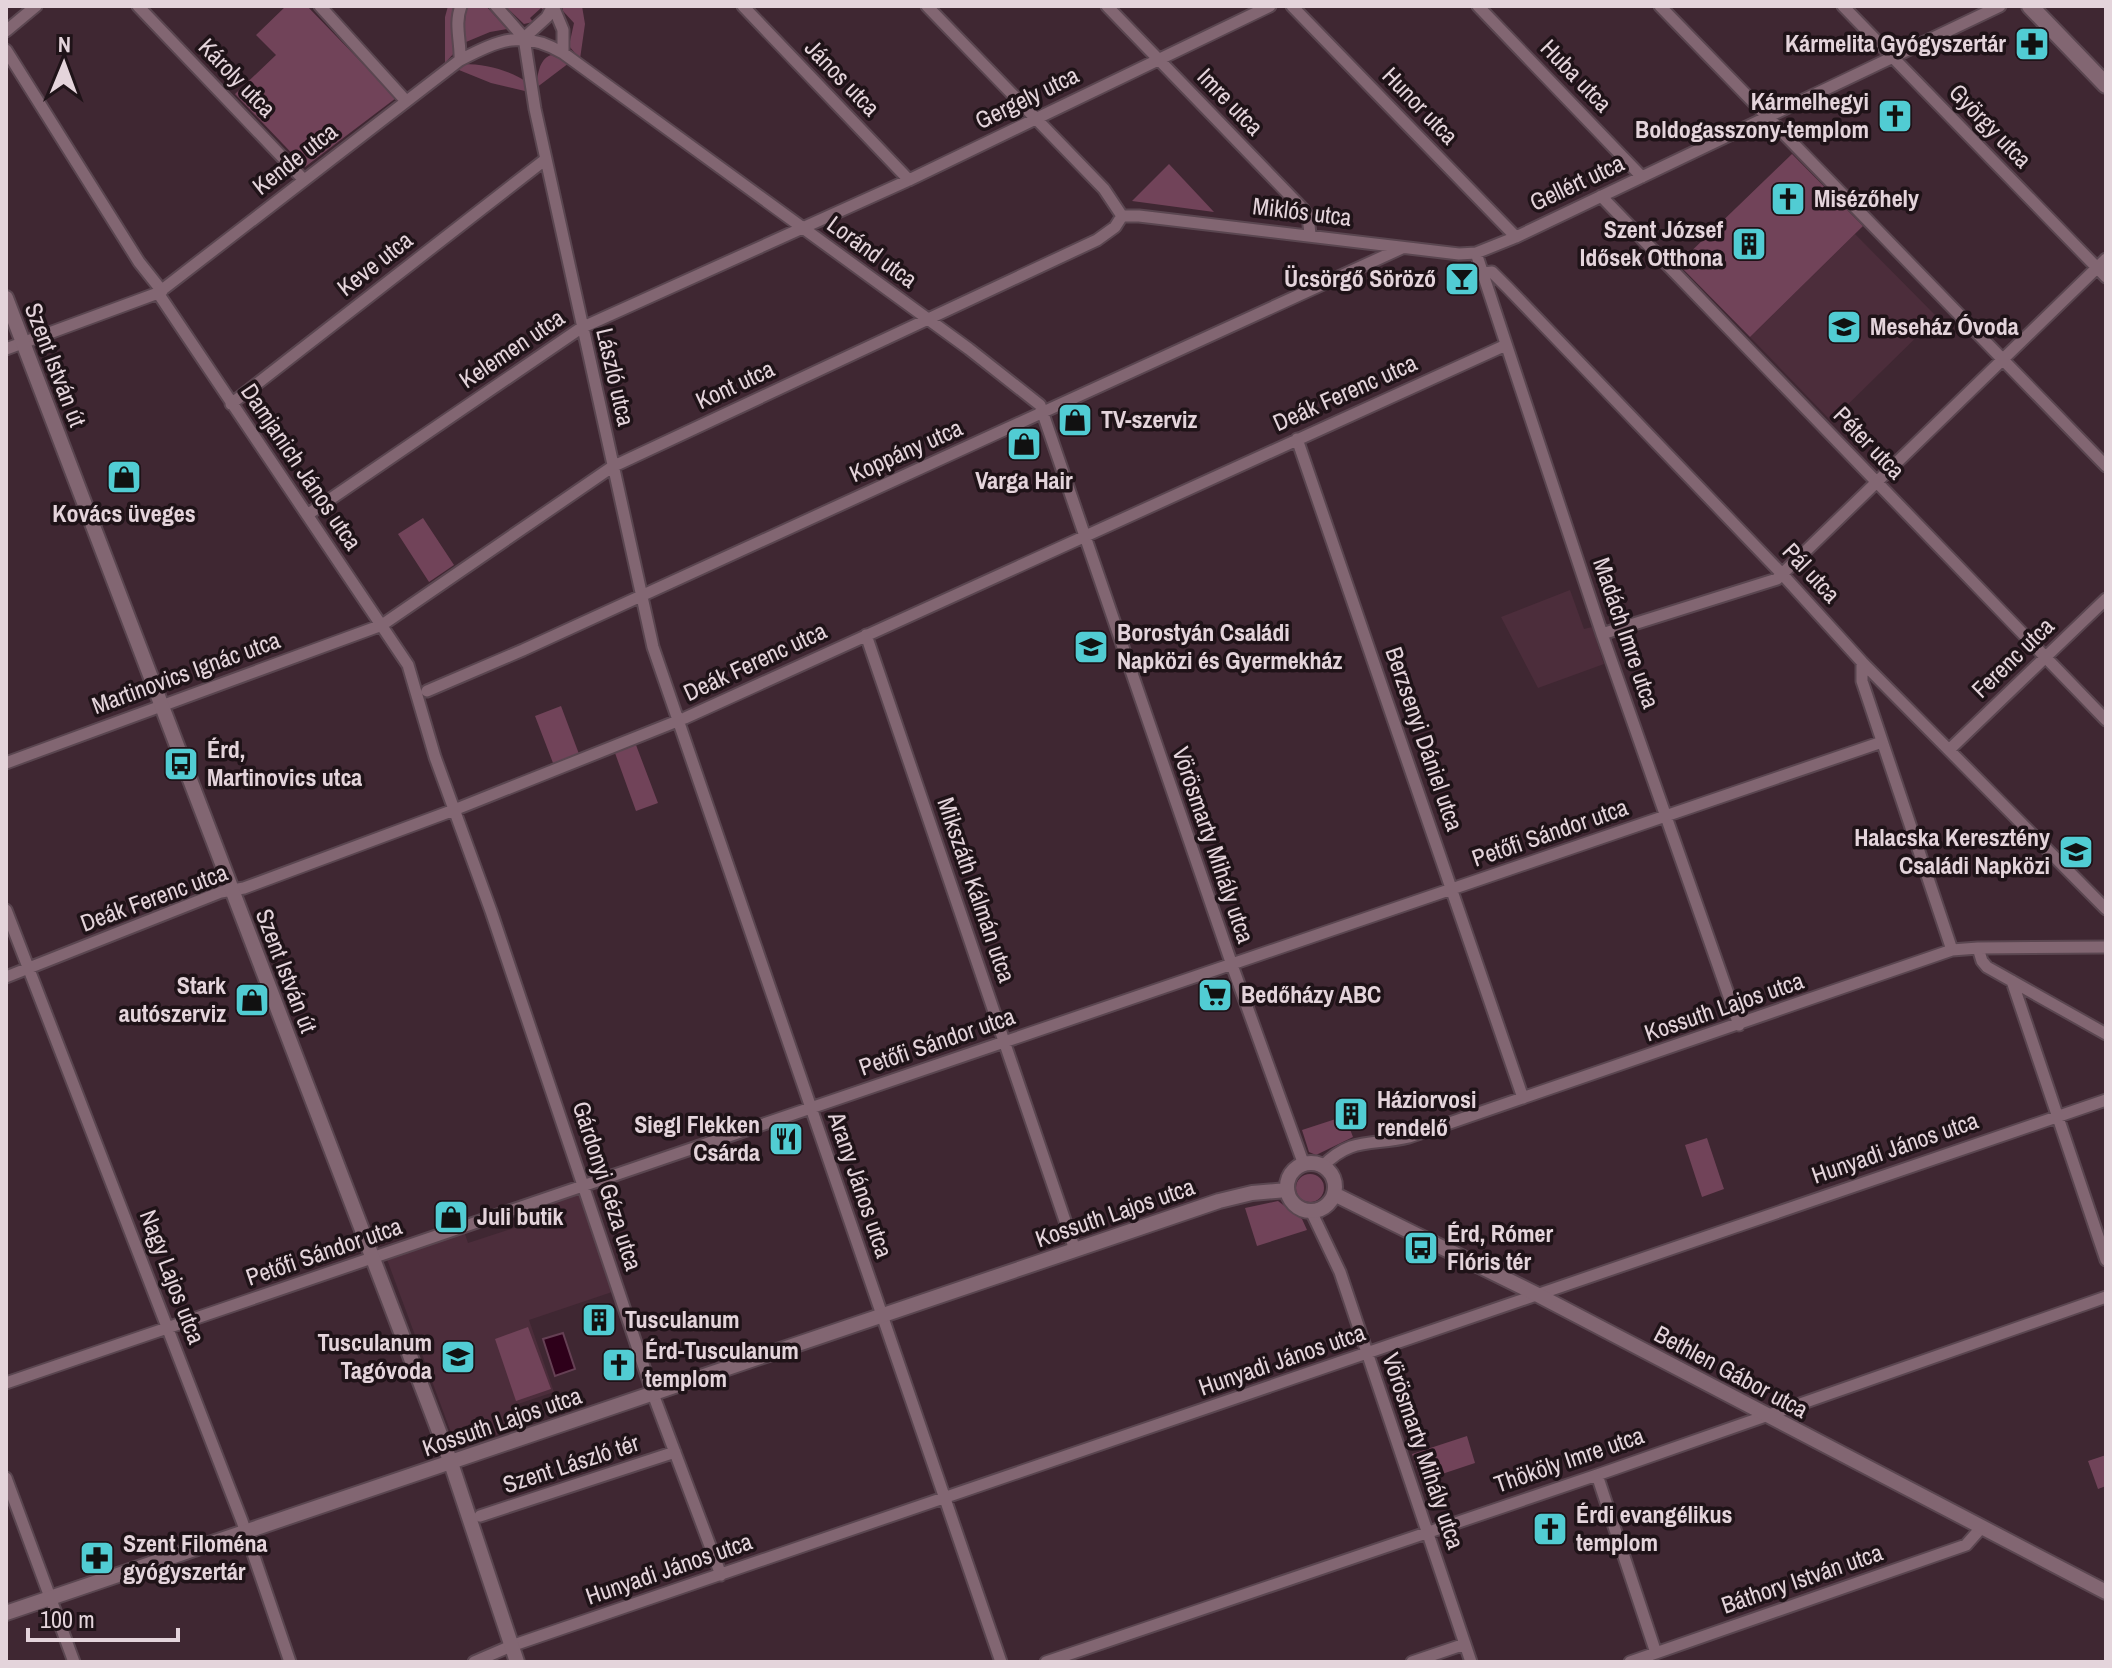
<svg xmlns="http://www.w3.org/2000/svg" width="2112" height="1668" font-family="'Archivo Narrow',sans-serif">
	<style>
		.built { fill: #4c2d3b }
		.green { fill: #714359 }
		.water { fill: #2e001a; stroke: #654054; stroke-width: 2 }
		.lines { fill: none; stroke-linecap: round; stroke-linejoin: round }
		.minor-casing { stroke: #5a4650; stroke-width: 15 }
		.tertiary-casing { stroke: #5a4650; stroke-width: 18 }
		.secondary-casing { stroke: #5a4650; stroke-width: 20 }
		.minor { stroke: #826672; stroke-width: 11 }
		.tertiary { stroke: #826672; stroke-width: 14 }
		.secondary { stroke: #826672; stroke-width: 16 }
		.labels { text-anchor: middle; stroke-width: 7; stroke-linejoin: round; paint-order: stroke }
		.poi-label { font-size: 24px; font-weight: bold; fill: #e4d4db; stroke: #1f1318; text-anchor: start }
		.street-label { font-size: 24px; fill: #e4d4db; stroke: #1f1318 }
	</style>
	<rect width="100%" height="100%" fill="#3f2732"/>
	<path class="built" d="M1855 234 1937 317 1831 421 1750 337Z
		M1570 590 1584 629 1592 627 1604 664 1538 688 1501 617Z
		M584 1187 618 1290 529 1320 554 1392 515 1405 522 1426 468 1445 453 1438 385 1254 463 1228 468 1243 532 1222 527 1206Z"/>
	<path class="green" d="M286 6H307L396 98 305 167 235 94 276 55 256 35Z
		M448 6H455L453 12 455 52 445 63V17Z
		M467 6H486L507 29 490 32 466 42 464 29Z
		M505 6H548L545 11 541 8 530 18 533 22 524 24Z
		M562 6H582L585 24 580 59 569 46 574 23 563 11Z
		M551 55 569 63 536 88C538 76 538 60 551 55Z
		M464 64C485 64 510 70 528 83L529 92 491 83 454 68Z
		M1792 154 1863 226 1750 337 1678 264Z
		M1169 164 1214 212 1132 201Z
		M423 518 454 565 429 582 398 534Z
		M561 706 579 754 553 763 535 716Z
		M636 745 658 803 636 811 615 753Z
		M1345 1116 1353 1137 1316 1155 1309 1152 1302 1130Z
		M1707 1138 1724 1189 1702 1197 1685 1145Z
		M1296 1188a14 14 0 1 1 28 0a14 14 0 1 1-28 0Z
		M1278 1201 1302 1219 1307 1230 1257 1246 1245 1208Z
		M528 1327 551 1389 516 1401 495 1339Z
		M1467 1436 1475 1463 1421 1481 1412 1454Z
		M2106 1455V1486L2098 1489 2088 1461Z"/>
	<path class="water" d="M563 1333 575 1369 555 1376 543 1339Z"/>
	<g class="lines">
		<g class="minor-casing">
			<path id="minor" d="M138 6 304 180
				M320 6 406 101
				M496 6 524 38
				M553 6 563 30V53
				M743 6 909 180
				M927 6 1104 189 1122 216
				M1107 6 1303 209 1308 216 1310 234
				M1292 6 1516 237
				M1478 6 1642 177
				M1660 6 2106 466
				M1843 6 2106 277
				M6 31 36 6
				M524 38 535 109 653 647 1001 1662
				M524 38 547 17 553 6
				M6 50 139 262 162 291
				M460 60C461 42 454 24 461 6
				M1601 196 2106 720
				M1122 216H1139L1459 254 1476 253 1516 237 2000 6
				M1476 253 1602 634 1739 1025
				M1483 273 1492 272 1508 288 1782 574 1862 662 2106 909
				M158 293 408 665 435 757 491 911 653 1394 721 1575
				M6 349 158 293 460 60C499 40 523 29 563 53L969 349 1040 405 1232 965 1304 1165
				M231 404 546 159
				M1297 439 1523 1098
				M307 515 581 328 909 180 1270 6
				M1602 634 1777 579 2106 259
				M866 635 1075 1250
				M1862 662V681L1952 950
				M427 691 523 650 1402 248
				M1950 749 2106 599
				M6 763 382 625 612 467 1097 240 1115 227 1122 216
				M6 910 242 1521 290 1662
				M1978 948 1982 961 1987 967 2106 1034
				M6 977 221 892 244 888 454 810 685 718 1506 345
				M2012 981 2106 1260
				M1322 1167C1351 1136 1373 1146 1409 1137L1952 950 1978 948 2106 947
				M1311 1211 1340 1272 1471 1662
				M6 1383 1882 742
				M1597 1475 1656 1653
				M6 1478 74 1662
				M480 1516 675 1452
				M474 1662 511 1646 2106 1100
				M1046 1662 1597 1475 2106 1297
				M1412 1662 1465 1644
				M1630 1662 1966 1545 1981 1528"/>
		</g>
		<g class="tertiary-casing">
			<path id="tertiary" d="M6 298 451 1463 517 1662
				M1287 1187a24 24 0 1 1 48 0a24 24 0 1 1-48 0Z
				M1334 1194 1536 1294 2106 1592
				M6 1613 1219 1201 1252 1193 1287 1190"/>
		</g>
		<g class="secondary-casing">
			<path id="secondary" d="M2030 6 2106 85"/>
		</g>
		<use href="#minor" class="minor"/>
		<use href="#tertiary" class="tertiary"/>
		<use href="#secondary" class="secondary"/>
	</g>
	<defs>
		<g id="pharmacy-square" transform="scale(1.8)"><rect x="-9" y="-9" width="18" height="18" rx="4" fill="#51ccd3" stroke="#1f1318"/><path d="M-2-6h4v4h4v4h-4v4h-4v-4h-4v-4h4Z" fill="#111"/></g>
		<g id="church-square" transform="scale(1.8)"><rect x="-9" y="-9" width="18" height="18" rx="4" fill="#51ccd3" stroke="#1f1318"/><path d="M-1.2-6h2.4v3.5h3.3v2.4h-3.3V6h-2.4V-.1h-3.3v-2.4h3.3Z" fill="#111"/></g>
		<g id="building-square" transform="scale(1.8)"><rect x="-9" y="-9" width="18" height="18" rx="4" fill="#51ccd3" stroke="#1f1318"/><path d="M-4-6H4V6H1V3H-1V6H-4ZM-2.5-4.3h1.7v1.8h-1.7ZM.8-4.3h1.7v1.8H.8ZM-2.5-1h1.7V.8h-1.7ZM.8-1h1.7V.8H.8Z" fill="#111"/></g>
		<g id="bar-square" transform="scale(1.8)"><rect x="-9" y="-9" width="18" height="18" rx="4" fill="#51ccd3" stroke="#1f1318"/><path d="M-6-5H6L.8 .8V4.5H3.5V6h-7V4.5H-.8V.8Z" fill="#111"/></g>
		<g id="school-square" transform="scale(1.8)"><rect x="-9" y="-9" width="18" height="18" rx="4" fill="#51ccd3" stroke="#1f1318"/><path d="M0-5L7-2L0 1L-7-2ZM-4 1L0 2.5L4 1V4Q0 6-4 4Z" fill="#111"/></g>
		<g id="shop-square" transform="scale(1.8)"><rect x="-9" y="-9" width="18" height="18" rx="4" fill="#51ccd3" stroke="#1f1318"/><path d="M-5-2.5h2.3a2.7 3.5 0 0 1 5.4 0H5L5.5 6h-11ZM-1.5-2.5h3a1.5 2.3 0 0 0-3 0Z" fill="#111"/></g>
		<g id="bus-square" transform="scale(1.8)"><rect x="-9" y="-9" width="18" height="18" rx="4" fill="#51ccd3" stroke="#1f1318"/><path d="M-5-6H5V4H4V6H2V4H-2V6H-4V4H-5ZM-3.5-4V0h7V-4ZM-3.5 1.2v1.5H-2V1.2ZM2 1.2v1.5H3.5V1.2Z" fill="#111"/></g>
		<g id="supermarket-square" transform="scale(1.8)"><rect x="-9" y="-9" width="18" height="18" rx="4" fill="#51ccd3" stroke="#1f1318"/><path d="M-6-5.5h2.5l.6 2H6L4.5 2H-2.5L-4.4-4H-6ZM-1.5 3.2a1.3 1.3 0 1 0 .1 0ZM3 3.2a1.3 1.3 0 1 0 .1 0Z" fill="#111"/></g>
		<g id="restaurant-square" transform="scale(1.8)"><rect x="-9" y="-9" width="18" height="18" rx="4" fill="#51ccd3" stroke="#1f1318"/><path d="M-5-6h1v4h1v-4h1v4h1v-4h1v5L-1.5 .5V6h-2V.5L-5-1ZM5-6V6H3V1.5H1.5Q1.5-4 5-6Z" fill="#111"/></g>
	</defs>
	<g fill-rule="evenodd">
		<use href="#pharmacy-square" x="2032" y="44"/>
		<use href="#church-square" x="1895" y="116"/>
		<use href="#church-square" x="1788" y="199"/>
		<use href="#building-square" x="1749" y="244"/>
		<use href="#bar-square" x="1462" y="279"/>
		<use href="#school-square" x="1844" y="327"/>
		<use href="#shop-square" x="1075" y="420"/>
		<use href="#shop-square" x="1024" y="444"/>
		<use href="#shop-square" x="124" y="477"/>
		<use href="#school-square" x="1091" y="647"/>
		<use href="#bus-square" x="181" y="764"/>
		<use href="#school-square" x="2076" y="852"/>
		<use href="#supermarket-square" x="1215" y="995"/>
		<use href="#shop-square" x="252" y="1000"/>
		<use href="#building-square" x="1351" y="1114"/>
		<use href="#restaurant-square" x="786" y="1139"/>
		<use href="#shop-square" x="451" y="1217"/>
		<use href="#bus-square" x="1421" y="1248"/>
		<use href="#building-square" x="599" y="1320"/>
		<use href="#school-square" x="458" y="1357"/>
		<use href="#church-square" x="619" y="1365"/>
		<use href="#church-square" x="1550" y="1529"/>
		<use href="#pharmacy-square" x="97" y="1558"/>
	</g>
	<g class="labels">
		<g class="poi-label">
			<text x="2006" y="52" text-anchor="end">Kármelita Gyógyszertár</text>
			<text x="1869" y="110" text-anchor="end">Kármelhegyi<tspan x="1869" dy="28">Boldogasszony-templom</tspan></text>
			<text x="1814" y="207">Misézőhely</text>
			<text x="1723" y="238" text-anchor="end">Szent József<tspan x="1723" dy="28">Idősek Otthona</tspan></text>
			<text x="1436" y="287" text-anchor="end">Ücsörgő Söröző</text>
			<text x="1870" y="335">Meseház Óvoda</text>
			<text x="1101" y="428">TV-szerviz</text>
			<text x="1024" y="489" text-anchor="middle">Varga Hair</text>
			<text x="124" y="522" text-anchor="middle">Kovács üveges</text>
			<text x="1117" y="641">Borostyán Családi<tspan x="1117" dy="28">Napközi és Gyermekház</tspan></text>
			<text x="207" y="758">Érd,<tspan x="207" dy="28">Martinovics utca</tspan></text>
			<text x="2050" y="846" text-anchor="end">Halacska Keresztény<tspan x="2050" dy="28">Családi Napközi</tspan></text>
			<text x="226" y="994" text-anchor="end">Stark<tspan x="226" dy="28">autószerviz</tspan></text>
			<text x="1241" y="1003">Bedőházy ABC</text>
			<text x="1377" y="1108">Háziorvosi<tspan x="1377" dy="28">rendelő</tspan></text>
			<text x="760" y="1133" text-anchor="end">Siegl Flekken<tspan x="760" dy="28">Csárda</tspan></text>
			<text x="477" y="1225">Juli butik</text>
			<text x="1447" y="1242">Érd, Rómer<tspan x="1447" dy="28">Flóris tér</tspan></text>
			<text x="625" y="1328">Tusculanum</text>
			<text x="432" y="1351" text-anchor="end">Tusculanum<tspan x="432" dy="28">Tagóvoda</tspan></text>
			<text x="645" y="1359">Érd-Tusculanum<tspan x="645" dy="28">templom</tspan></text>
			<text x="1576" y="1523">Érdi evangélikus<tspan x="1576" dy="28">templom</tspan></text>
			<text x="123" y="1552">Szent Filoména<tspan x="123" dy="28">gyógyszertár</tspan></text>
		</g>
		<g class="street-label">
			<text transform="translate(1576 76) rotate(46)" y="8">Huba utca</text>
			<text transform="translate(237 78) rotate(46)" y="8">Károly utca</text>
			<text transform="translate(842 78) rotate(46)" y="8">János utca</text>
			<text transform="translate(1027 98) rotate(-26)" y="8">Gergely utca</text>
			<text transform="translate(1230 102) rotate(46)" y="8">Imre utca</text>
			<text transform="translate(1420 106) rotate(46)" y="8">Hunor utca</text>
			<text transform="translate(1990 126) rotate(46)" y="8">György utca</text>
			<text transform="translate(295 159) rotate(-38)" y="8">Kende utca</text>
			<text transform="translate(1577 183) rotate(-25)" y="8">Gellért utca</text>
			<text transform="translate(1302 212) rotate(7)" y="8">Miklós utca</text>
			<text transform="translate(872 252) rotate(36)" y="8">Loránd utca</text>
			<text transform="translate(375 264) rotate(-38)" y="8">Keve utca</text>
			<text transform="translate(512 349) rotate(-34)" y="8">Kelemen utca</text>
			<text transform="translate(55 365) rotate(69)" y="8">Szent István út</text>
			<text transform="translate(615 377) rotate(77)" y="8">László utca</text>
			<text transform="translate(735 385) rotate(-25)" y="8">Kont utca</text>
			<text transform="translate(1345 393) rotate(-24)" y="8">Deák Ferenc utca</text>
			<text transform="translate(1869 443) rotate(46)" y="8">Péter utca</text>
			<text transform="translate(906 451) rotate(-24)" y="8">Koppány utca</text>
			<text transform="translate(301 467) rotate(56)" y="8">Damjanich János utca</text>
			<text transform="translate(1811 573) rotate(47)" y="8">Pál utca</text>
			<text transform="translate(1626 633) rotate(71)" y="8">Madách Imre utca</text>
			<text transform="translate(2013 658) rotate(-44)" y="8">Ferenc utca</text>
			<text transform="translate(755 662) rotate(-25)" y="8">Deák Ferenc utca</text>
			<text transform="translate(186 673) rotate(-20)" y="8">Martinovics Ignác utca</text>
			<text transform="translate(1424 739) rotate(71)" y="8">Berzsenyi Dániel utca</text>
			<text transform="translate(1550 833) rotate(-19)" y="8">Petőfi Sándor utca</text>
			<text transform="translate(1213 845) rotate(71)" y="8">Vörösmarty Mihály utca</text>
			<text transform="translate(976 890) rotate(71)" y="8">Mikszáth Kálmán utca</text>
			<text transform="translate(154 898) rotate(-20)" y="8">Deák Ferenc utca</text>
			<text transform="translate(286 971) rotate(69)" y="8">Szent István út</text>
			<text transform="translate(1724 1007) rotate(-19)" y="8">Kossuth Lajos utca</text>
			<text transform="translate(937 1042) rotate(-19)" y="8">Petőfi Sándor utca</text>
			<text transform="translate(1895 1148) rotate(-19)" y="8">Hunyadi János utca</text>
			<text transform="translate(860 1185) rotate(71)" y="8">Arany János utca</text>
			<text transform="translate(607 1186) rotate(72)" y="8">Gárdonyi Géza utca</text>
			<text transform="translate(1115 1213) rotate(-19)" y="8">Kossuth Lajos utca</text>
			<text transform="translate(324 1252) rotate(-19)" y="8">Petőfi Sándor utca</text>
			<text transform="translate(172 1277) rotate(69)" y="8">Nagy Lajos utca</text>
			<text transform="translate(1282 1360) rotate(-19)" y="8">Hunyadi János utca</text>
			<text transform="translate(1731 1372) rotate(28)" y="8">Bethlen Gábor utca</text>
			<text transform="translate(502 1422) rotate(-19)" y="8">Kossuth Lajos utca</text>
			<text transform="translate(1423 1451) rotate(71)" y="8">Vörösmarty Mihály utca</text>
			<text transform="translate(1569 1460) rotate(-19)" y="8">Thököly Imre utca</text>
			<text transform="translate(571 1464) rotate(-18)" y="8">Szent László tér</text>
			<text transform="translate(669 1569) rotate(-19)" y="8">Hunyadi János utca</text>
			<text transform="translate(1802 1579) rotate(-19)" y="8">Báthory István utca</text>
		</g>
	</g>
	<rect width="2112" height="1668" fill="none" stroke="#e4d4db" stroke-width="16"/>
	<g transform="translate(64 64) rotate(1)" stroke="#1f1318" stroke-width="6" paint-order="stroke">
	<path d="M0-6L14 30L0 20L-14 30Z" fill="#e4d4db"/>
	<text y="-12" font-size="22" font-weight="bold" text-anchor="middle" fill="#e4d4db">N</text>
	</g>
	<path d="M28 1628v12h150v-12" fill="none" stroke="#e4d4db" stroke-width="4"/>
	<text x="40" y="1628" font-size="24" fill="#e4d4db" stroke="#1f1318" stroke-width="6" paint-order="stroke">100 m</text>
</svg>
